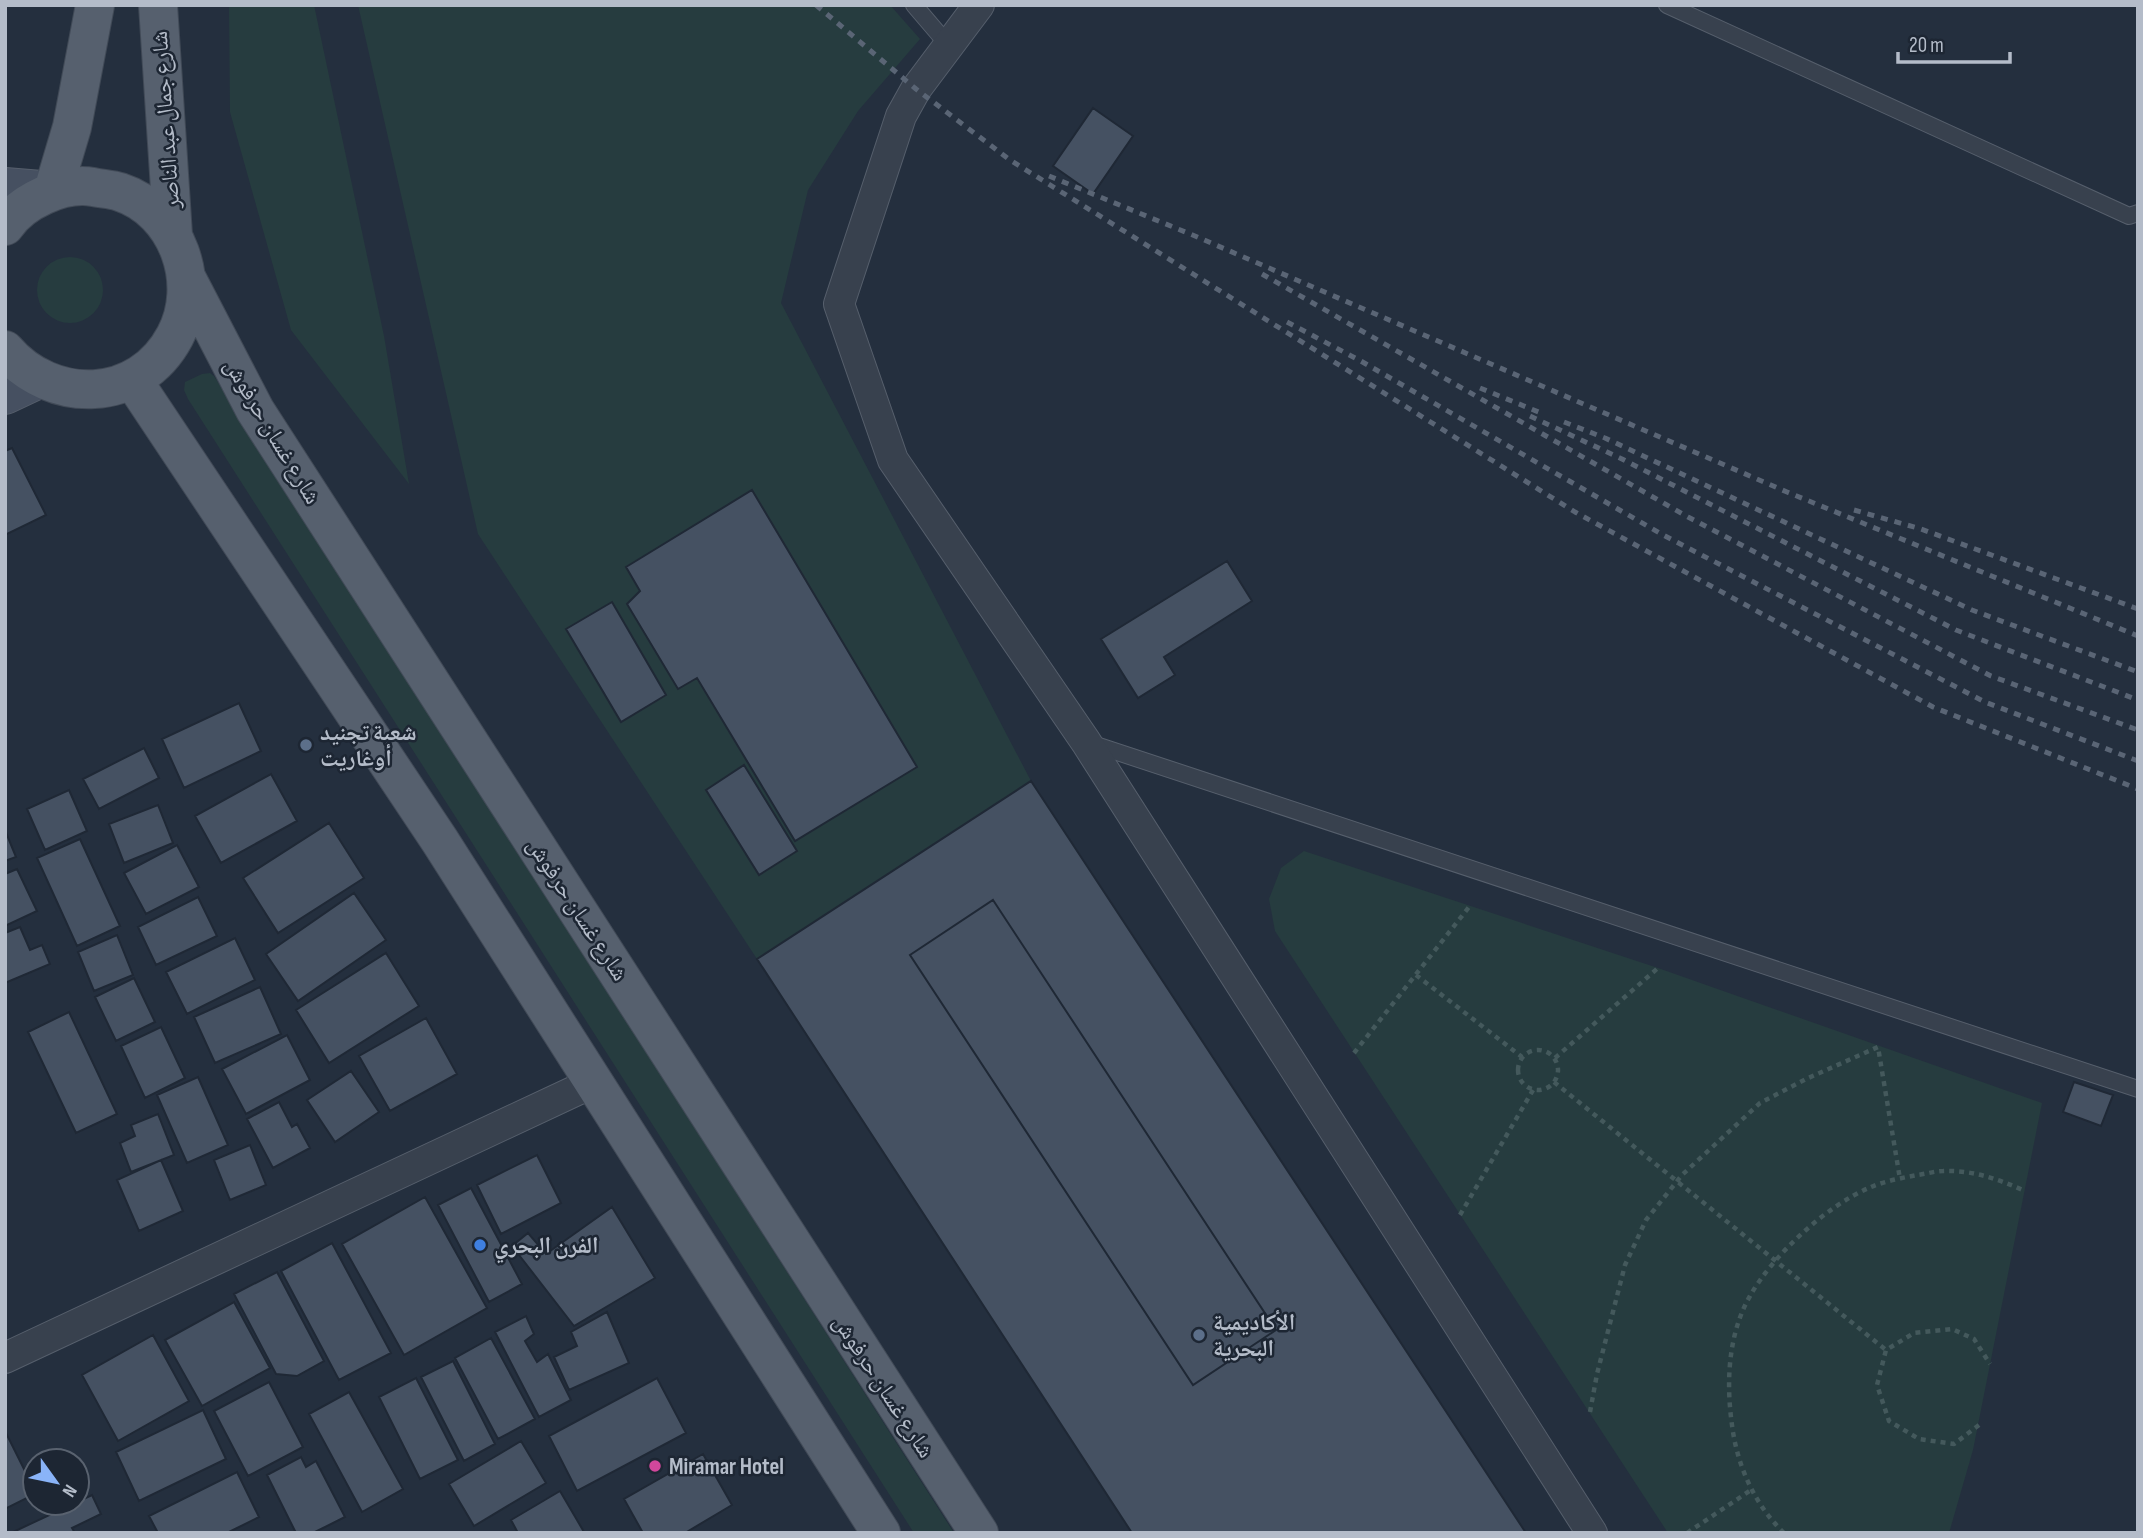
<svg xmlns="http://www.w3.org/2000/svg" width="2143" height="1538" font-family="'Sofia Sans Condensed','Noto Naskh Arabic',sans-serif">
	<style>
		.green { fill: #263c3f }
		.building { fill: #455162; stroke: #1f2835; stroke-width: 2 }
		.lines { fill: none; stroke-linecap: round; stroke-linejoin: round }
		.service-casing { stroke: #565f6c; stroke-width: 18 }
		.minor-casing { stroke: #565f6c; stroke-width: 32 }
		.secondary-casing { stroke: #565f6c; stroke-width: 40 }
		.primary-casing { stroke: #414a57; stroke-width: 40 }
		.path { stroke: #44595c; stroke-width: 4.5; stroke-dasharray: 5 5; stroke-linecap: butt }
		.service { stroke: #38414e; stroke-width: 16 }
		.minor { stroke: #38414e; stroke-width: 30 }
		.secondary { stroke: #465061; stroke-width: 38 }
		.primary { stroke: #56606e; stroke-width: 38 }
		.rail { stroke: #5a6575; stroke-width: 5; stroke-dasharray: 7 7; stroke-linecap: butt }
		.service-dot { fill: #5c6f8a; stroke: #1d2633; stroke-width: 2.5 }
		.shop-dot { fill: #3f7fe0; stroke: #1d2633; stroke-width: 2.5 }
		.hotel-dot { fill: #d1479c; stroke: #1d2633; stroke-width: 2.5 }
		.labels { text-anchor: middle; stroke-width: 5; stroke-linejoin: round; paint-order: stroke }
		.street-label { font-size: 23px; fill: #b4bcc9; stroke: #1d2633 }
		.poi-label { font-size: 23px; font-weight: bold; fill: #b4bcc9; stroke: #1d2633; text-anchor: start }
	</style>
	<rect width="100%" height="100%" fill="#242f3e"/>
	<path class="green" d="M229 5H314L384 336 409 484 291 330 230 112Z
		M358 5H890L920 39 858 111 808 190 781 303 1031 781 757 959 478 534Z
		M37 290a33 33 0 1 1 66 0a33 33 0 1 1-66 0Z
		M210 373 214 376 954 1533H914L188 399 184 390 185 382 202 374Z
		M1304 851 1658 968 2042 1103 1973 1450 1949 1533H1668L1275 931 1269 899 1281 868Z"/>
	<path class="building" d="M1093 108 1133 136 1093 194 1053 166Z
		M12 448 46 515 5 535V451Z
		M752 490 917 767 795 841 697 678 678 689 627 604 640 591 626 567Z
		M1227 561 1252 601 1164 657 1175 675 1138 698 1101 639Z
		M612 602 666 695 621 722 566 629Z
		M239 703 261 751 184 788 162 739Z
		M144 748 159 778 99 809 83 779Z
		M744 765 797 851 759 875 706 790Z
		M271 774 297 821 221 863 195 816Z
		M1031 781 1526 1533H1132L757 959Z
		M69 790 87 831 45 850 27 809Z
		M158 805 173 843 124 863 109 824Z
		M329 823 364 878 278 933 243 878Z
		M5 830 16 857 5 861Z
		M80 839 120 926 77 946 37 858Z
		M177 845 199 887 146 914 124 873Z
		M17 869 37 911 5 926V874Z
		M354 893 386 940 298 1001 266 954Z
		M198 897 217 936 156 965 138 927Z
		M993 900 1276 1330 1193 1385 910 955Z
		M20 927 30 950 42 945 50 964 5 983V933Z
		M117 935 133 975 94 991 78 952Z
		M235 938 255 980 187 1014 166 972Z
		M386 953 419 1006 329 1063 296 1010Z
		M134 978 155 1022 116 1041 95 997Z
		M260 987 281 1034 215 1063 194 1017Z
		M69 1012 117 1114 76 1133 28 1032Z
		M426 1018 457 1074 390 1111 359 1056Z
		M161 1027 185 1078 145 1098 121 1046Z
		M287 1035 310 1080 246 1114 222 1069Z
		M351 1071 379 1112 335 1142 307 1100Z
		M198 1077 228 1145 187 1163 157 1095Z
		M2074 1082 2113 1095 2101 1126 2063 1112Z
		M279 1102 292 1127 297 1124 310 1148 273 1168 247 1119Z
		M158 1114 174 1155 131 1172 120 1143 135 1136 131 1125Z
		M250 1145 266 1185 230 1200 214 1160Z
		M537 1155 561 1203 501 1234 477 1185Z
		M161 1160 183 1211 139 1231 117 1180Z
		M471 1188 522 1284 489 1302 438 1205Z
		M425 1197 487 1308 404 1355 342 1244Z
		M612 1207 655 1278 574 1326 512 1246 528 1233 546 1254Z
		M332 1243 391 1353 339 1380 281 1271Z
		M277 1272 324 1361 297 1376 276 1374 234 1294Z
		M234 1302 270 1368 202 1406 165 1340Z
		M607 1312 629 1363 569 1390 554 1357 577 1346 571 1332Z
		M526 1316 534 1334 525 1341 537 1362 548 1354 571 1400 539 1417 495 1332Z
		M153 1335 189 1401 118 1441 82 1375Z
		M491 1338 535 1419 498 1439 455 1358Z
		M453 1361 495 1444 464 1461 421 1377Z
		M416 1378 458 1460 420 1479 379 1397Z
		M657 1378 686 1433 577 1491 549 1436Z
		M269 1382 303 1447 248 1476 214 1411Z
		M349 1392 403 1489 362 1512 309 1414Z
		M203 1410 226 1459 139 1501 116 1452Z
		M5 1431 35 1491V1494L5 1509Z
		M521 1441 546 1483 474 1526 449 1484Z
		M703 1454 732 1505 685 1533H643L624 1499Z
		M301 1457 306 1467 316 1461 345 1517 313 1533H296L267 1475Z
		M237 1472 259 1517 227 1533H158L149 1516Z
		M560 1491 584 1532 518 1533 511 1520Z
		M92 1495 101 1514 72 1528 75 1533H11Z"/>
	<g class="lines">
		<g class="service-casing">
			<path id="service" d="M914 5 949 46
				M1667 5 2129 216 2138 213
				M1090 743 2138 1089"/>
		</g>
		<g class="minor-casing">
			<path id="minor" d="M979 5 916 89 901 116 839 304 893 460 1086 742 1592 1533
				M5 1358 592 1083"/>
		</g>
		<g class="secondary-casing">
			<path id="secondary" d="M5 187 53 191
				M5 395 39 379"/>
		</g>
		<g class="primary-casing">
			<path id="primary" d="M158 5 173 235
				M53 191 72 127 95 5
				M5 226C22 201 63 182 93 187 102 189 111 189 120 192 178 211 203 284 175 336 139 404 52 405 5 350
				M187 279 255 410 979 1533
				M132 379 440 841 881 1533"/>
		</g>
		<path class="path" d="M1416 975 1522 1057
			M1518 1070a20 20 0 1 1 40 0a20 20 0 1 1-40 0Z
			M1354 1053 1469 907
			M1555 1058 1658 968
			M1554 1082 1886 1350
			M1460 1215 1533 1090
			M1590 1412 1597 1374 1625 1265 1646 1220 1682 1175 1760 1103 1806 1079 1878 1047 1900 1179
			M1979 1425 1954 1444 1919 1439 1889 1421 1877 1385 1886 1350 1914 1333 1952 1329 1974 1339 1990 1364
			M1687 1533 1751 1490
			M1784 1533C1754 1504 1737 1465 1732 1425 1726 1383 1728 1334 1750 1296 1773 1255 1827 1205 1871 1187 1885 1181 1902 1178 1917 1175 1926 1174 1935 1171 1943 1171 1973 1170 1998 1179 2025 1191"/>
		<use href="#service" class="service"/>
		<use href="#minor" class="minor"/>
		<use href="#secondary" class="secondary"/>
		<use href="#primary" class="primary"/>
		<path class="rail" d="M816 5 916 89 1010 160 1575 512 1933 707 2138 789
			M1049 176 1195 236 1787 492 2138 636
			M1262 274 1688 517 1991 676 2138 730
			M1287 322 1359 360 1663 535 1985 702 2138 761
			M1480 388 1541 413
			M1530 416 1622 459 1956 630 2138 700
			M1564 422 1605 438 1972 610 2138 672
			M1854 510 1921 529 2138 609"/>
	</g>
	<g class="service-dot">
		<circle cx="306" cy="745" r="7"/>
		<circle cx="1199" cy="1335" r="7"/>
	</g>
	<circle class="shop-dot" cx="480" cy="1245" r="7"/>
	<circle class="hotel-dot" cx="655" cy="1466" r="7"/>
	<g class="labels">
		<g class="street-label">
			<text transform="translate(165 120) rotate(-94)" y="8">شارع جمال عبد الناصر</text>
			<text transform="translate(273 431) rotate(59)" y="8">شارع غسان حرفوش</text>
			<text transform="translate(578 909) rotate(57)" y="8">شارع غسان حرفوش</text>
			<text transform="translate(884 1386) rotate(57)" y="8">شارع غسان حرفوش</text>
		</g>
		<g class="poi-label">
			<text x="320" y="740">شعبة تجنيد<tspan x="320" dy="26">أوغاريت</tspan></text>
			<text x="494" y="1253">الفرن البحري</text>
			<text x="1213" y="1330">الأكاديمية<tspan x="1213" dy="26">البحرية</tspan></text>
			<text x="669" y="1474">Miramar Hotel</text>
		</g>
	</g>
	<rect width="2143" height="1538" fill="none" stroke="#b4bcc9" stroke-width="14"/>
	<g transform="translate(56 1482) rotate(123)"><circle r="33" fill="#1d2633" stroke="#59626f" stroke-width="2"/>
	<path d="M0-5L12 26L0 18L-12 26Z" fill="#8ab4f8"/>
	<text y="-10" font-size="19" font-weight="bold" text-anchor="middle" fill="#b4bcc9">N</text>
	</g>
	<path d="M1898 52v10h112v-10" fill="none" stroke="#b4bcc9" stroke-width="3.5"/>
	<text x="1909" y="52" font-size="21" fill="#b4bcc9" stroke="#1d2633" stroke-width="5" paint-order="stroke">20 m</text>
</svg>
